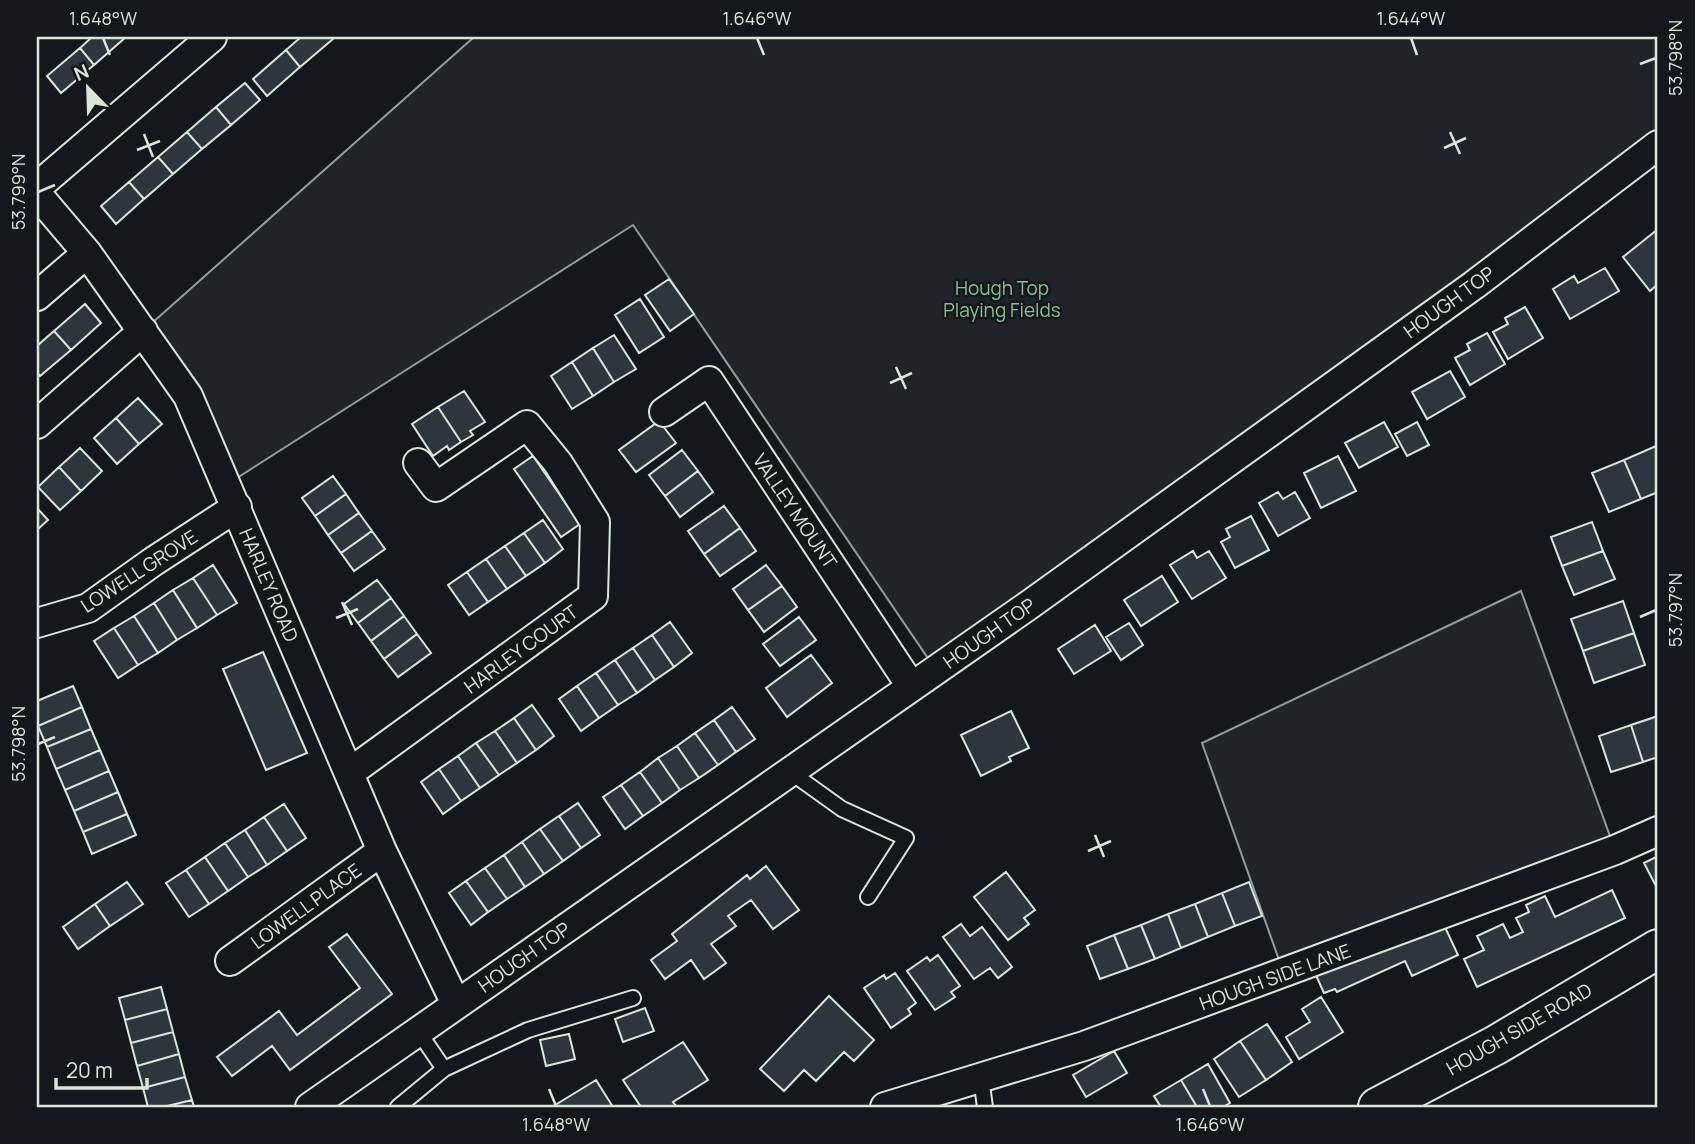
<svg xmlns="http://www.w3.org/2000/svg" width="1695" height="1144" font-family="Manrope,sans-serif">
	<style>
		.green { fill: #202428; stroke: #939e99; stroke-width: 2 }
		.building { fill: #2c363c; stroke: #d8e6dc; stroke-width: 2 }
		.lines { fill: none; stroke-linecap: round; stroke-linejoin: round }
		.service-casing { stroke: #d8e6dc; stroke-width: 18 }
		.minor-casing { stroke: #d8e6dc; stroke-width: 32 }
		.secondary-casing { stroke: #d8e6dc; stroke-width: 42 }
		.service { stroke: #14181c; stroke-width: 14 }
		.minor { stroke: #14181c; stroke-width: 28 }
		.secondary { stroke: #14181c; stroke-width: 38 }
		.ticks { fill: none; stroke: #d8e6dc; stroke-width: 2.5 }
		.labels { text-anchor: middle; stroke-width: 5; stroke-linejoin: round; paint-order: stroke }
		.park-label { font-size: 19px; fill: #8ac095; stroke: #14181c }
		.street-label { font-size: 19px; fill: #d8e6dc; stroke: #14181c }
		.neatline { fill: none; stroke: #d8e6dc; stroke-width: 2.5 }
		.ticks-label { font-size: 18px; text-anchor: middle; fill: #d8e6dc }
	</style>
	<rect width="100%" height="100%" fill="#14181c"/>
	<path class="green" d="M474 37H1658V145L936 670 633 225 226 485 143 331Z
		M1521 591 1615 850 1284 974 1202 743Z"/>
	<path class="building" d="M92 37H126L94 65 80 48Z
		M301 37H331L333 39 300 67 286 50Z
		M80 48 94 65 61 93 47 76Z
		M286 50 300 67 267 96 253 79Z
		M245 83 260 100 231 125 216 107Z
		M216 107 231 125 202 149 187 132Z
		M187 132 202 149 173 174 158 157Z
		M158 157 173 174 144 199 129 182Z
		M129 182 144 199 116 224 101 206Z
		M1658 229V284L1650 291 1623 257Z
		M1605 268 1619 291 1570 319 1553 289 1574 276 1578 283Z
		M669 279 694 314 670 331 645 295Z
		M640 299 664 337 639 353 615 315Z
		M85 304 101 323 71 350 54 331Z
		M1525 307 1543 338 1508 359 1493 332 1508 324 1505 318Z
		M54 331 71 350 40 376 37 372V346Z
		M1487 333 1505 364 1470 385 1455 358 1470 350 1467 344Z
		M614 335 636 369 614 382 593 348Z
		M593 348 614 382 593 396 572 362Z
		M572 362 593 396 572 409 551 376Z
		M1450 371 1465 397 1427 419 1412 392Z
		M464 391 485 422 470 431 473 435 461 442 438 407Z
		M138 398 162 424 139 444 116 418Z
		M438 407 461 442 449 450 447 446 433 456 412 424Z
		M116 418 139 444 117 464 94 438Z
		M659 421 676 443 636 472 619 450Z
		M1384 422 1398 447 1359 468 1345 443Z
		M1417 422 1429 445 1407 456 1395 434Z
		M1656 446 1658 492 1641 499 1624 460Z
		M80 448 102 471 81 491 59 467Z
		M682 450 698 471 665 496 649 475Z
		M533 456 580 524 561 537 514 469Z
		M1338 456 1356 491 1321 508 1304 473Z
		M1624 460 1641 499 1609 512 1592 473Z
		M59 467 81 491 60 510 38 487Z
		M698 471 713 492 680 517 665 496Z
		M333 476 346 494 315 516 302 498Z
		M1278 492 1283 499 1295 492 1310 518 1278 536 1259 503Z
		M346 494 359 513 328 535 315 516Z
		M724 506 740 528 704 554 688 531Z
		M37 508 48 520 37 530Z
		M359 513 372 531 341 553 328 535Z
		M1251 516 1269 550 1235 568 1221 542 1230 537 1226 529Z
		M543 520 563 549 545 563 524 533Z
		M1592 522 1603 551 1562 566 1551 537Z
		M740 528 756 551 720 576 704 554Z
		M372 531 385 549 354 571 341 553Z
		M524 533 545 563 526 576 505 546Z
		M505 546 526 576 507 589 486 559Z
		M1193 551 1197 558 1209 551 1226 578 1192 599 1170 565Z
		M1603 551 1615 579 1574 595 1562 566Z
		M486 559 507 589 488 602 467 572Z
		M213 565 237 603 217 615 193 578Z
		M766 565 782 586 748 610 733 589Z
		M467 572 488 602 469 615 448 585Z
		M1162 576 1178 602 1141 626 1124 600Z
		M193 578 217 615 197 628 173 590Z
		M377 580 391 598 358 623 344 604Z
		M782 586 797 607 764 632 748 610Z
		M173 590 197 628 177 640 154 603Z
		M391 598 404 616 371 641 358 623Z
		M1623 601 1634 633 1583 651 1571 619Z
		M154 603 177 640 158 653 134 616Z
		M134 616 158 653 138 665 114 628Z
		M404 616 417 634 384 659 371 641Z
		M799 617 816 640 780 666 763 644Z
		M670 622 692 653 674 667 652 635Z
		M1129 623 1143 645 1121 660 1106 637Z
		M1095 625 1111 651 1074 674 1058 649Z
		M114 628 138 665 118 678 94 641Z
		M1634 633 1645 665 1594 683 1583 651Z
		M417 634 431 653 398 677 384 659Z
		M652 635 674 667 655 680 633 648Z
		M633 648 655 680 637 693 615 660Z
		M263 652 307 753 266 770 223 669Z
		M811 655 832 683 787 717 766 688Z
		M615 660 637 693 618 705 596 673Z
		M596 673 618 705 599 718 577 686Z
		M73 686 82 707 38 726 37 701Z
		M577 686 599 718 581 731 559 699Z
		M532 705 554 736 536 750 514 718Z
		M82 707 91 729 47 747 38 726Z
		M732 707 755 739 736 752 714 720Z
		M1011 711 1029 748 1009 757 1011 761 981 776 961 735Z
		M1658 716V757L1643 762 1631 725Z
		M514 718 536 750 517 763 495 731Z
		M714 720 736 752 718 765 695 733Z
		M1631 725 1643 762 1611 772 1599 736Z
		M91 729 100 750 56 769 47 747Z
		M495 731 517 763 499 775 476 743Z
		M695 733 718 765 699 778 677 746Z
		M476 743 499 775 480 788 458 756Z
		M677 746 699 778 680 790 658 758Z
		M100 750 109 771 65 790 56 769Z
		M458 756 480 788 461 801 439 769Z
		M658 758 680 790 662 803 640 772Z
		M439 769 461 801 443 814 421 782Z
		M109 771 118 792 74 811 65 790Z
		M640 772 662 803 643 816 621 785Z
		M621 785 643 816 625 829 603 797Z
		M118 792 127 814 83 832 74 811Z
		M578 803 600 835 581 848 559 816Z
		M284 804 306 838 287 851 264 817Z
		M127 814 136 835 92 854 83 832Z
		M559 816 581 848 563 861 540 829Z
		M264 817 287 851 267 865 245 830Z
		M540 829 563 861 544 874 522 842Z
		M245 830 267 865 248 877 225 843Z
		M522 842 544 874 525 887 504 855Z
		M225 843 248 877 228 891 205 857Z
		M504 855 525 887 507 899 485 868Z
		M1658 856V890L1644 863Z
		M205 857 228 891 209 904 186 870Z
		M766 866 799 910 773 929 751 900 728 916 736 926 711 944 726 963 704 979 691 960 665 979 651 960 677 941 672 934 747 875 750 879Z
		M485 868 507 899 488 912 466 881Z
		M186 870 209 904 189 917 166 883Z
		M1006 872 1035 910 1024 918 1029 924 1008 940 974 897Z
		M466 881 488 912 471 925 449 893Z
		M127 882 143 904 110 926 95 904Z
		M1249 882 1262 916 1235 926 1222 893Z
		M1612 890 1625 918 1477 987 1464 959 1484 950 1477 936 1503 924 1510 938 1523 932 1516 918 1529 912 1526 905 1545 896 1555 917Z
		M1222 893 1235 926 1208 937 1195 904Z
		M95 904 110 926 78 949 63 927Z
		M1195 904 1208 937 1181 948 1168 914Z
		M1168 914 1181 948 1155 959 1141 925Z
		M961 924 970 936 982 927 1012 967 998 978 990 968 974 979 943 937Z
		M1141 925 1155 959 1128 969 1114 935Z
		M1444 925 1458 955 1412 976 1405 961 1337 992 1335 989 1324 993 1314 971 1396 936 1400 945Z
		M347 934 392 994 290 1070 272 1046 232 1076 217 1057 279 1011 297 1035 360 988 329 947Z
		M1114 935 1128 969 1100 979 1087 946Z
		M938 955 960 986 951 992 955 997 935 1010 907 971 927 957 930 961Z
		M895 973 916 1003 908 1009 911 1014 891 1028 864 988 884 975 886 979Z
		M161 987 167 1009 125 1020 119 998Z
		M829 996 874 1040 854 1061 844 1052 816 1081 804 1070 784 1091 760 1069Z
		M1321 997 1343 1032 1299 1059 1286 1037 1310 1022 1302 1009Z
		M645 1008 654 1031 623 1042 615 1019Z
		M167 1009 173 1032 131 1043 125 1020Z
		M1267 1024 1292 1062 1266 1080 1240 1041Z
		M173 1032 179 1054 137 1066 131 1043Z
		M569 1034 575 1059 546 1066 540 1040Z
		M1240 1041 1266 1080 1239 1097 1214 1059Z
		M683 1042 708 1080 673 1102 677 1107H641L623 1080Z
		M1114 1051 1127 1073 1086 1097 1073 1075Z
		M179 1054 185 1077 143 1088 137 1066Z
		M1208 1064 1230 1103 1223 1107H1197L1181 1080Z
		M185 1077 192 1100 163 1107H148L143 1088Z
		M596 1080 613 1107H552Z
		M1181 1080 1197 1107H1161L1154 1096Z
		M192 1100 194 1107H163Z"/>
	<g class="lines">
		<g class="service-casing">
			<path id="service" d="M789 771 842 809 906 838 868 897
				M418 1031 444 1069
				M981 1078 985 1107
				M398 1107 444 1069 528 1030 633 998"/>
		</g>
		<g class="minor-casing">
			<path id="minor" d="M37 187 212 37
				M37 194 87 253 188 396 382 851 456 1004
				M37 296 87 253
				M664 412 709 381 911 686
				M37 424 143 331
				M37 623 88 608 154 561 237 507
				M349 773 593 596 595 522 558 463 527 425 436 487 418 463
				M230 961 382 851
				M310 1107 1029 605 1474 285 1658 145
				M885 1107 1084 1046 1615 850 1658 831"/>
		</g>
		<g class="secondary-casing">
			<path id="secondary" d="M1378 1107 1496 1045 1658 949"/>
		</g>
		<use href="#service" class="service"/>
		<use href="#minor" class="minor"/>
		<use href="#secondary" class="secondary"/>
	</g>
	<path class="ticks" d="M103 38 110 55M757 38 764 55M1411 38 1417 55M1640 64 1656 58M1450 132 1460 154M144 134 153 157M1444 148 1466 138M137 150 160 141M38 192 55 185M896 367 906 389M890 383 912 373M342 602 352 625M1640 617 1656 610M336 618 358 609M38 744 55 737M1095 835 1104 857M1088 851 1111 841M549 1089 556 1106M1203 1089 1210 1106"/>
	<g class="labels">
		<g class="park-label">
			<text x="1002" y="295">Hough Top<tspan x="1002" dy="22">Playing Fields</tspan></text>
		</g>
		<g class="street-label">
			<text transform="translate(1449 302) rotate(-36)" y="7">HOUGH TOP</text>
			<text transform="translate(795 511) rotate(56)" y="7">VALLEY MOUNT</text>
			<text transform="translate(139 571) rotate(-33)" y="7">LOWELL GROVE</text>
			<text transform="translate(269 585) rotate(67)" y="7">HARLEY ROAD</text>
			<text transform="translate(989 633) rotate(-35)" y="7">HOUGH TOP</text>
			<text transform="translate(521 649) rotate(-36)" y="7">HARLEY COURT</text>
			<text transform="translate(306 906) rotate(-36)" y="7">LOWELL PLACE</text>
			<text transform="translate(524 957) rotate(-35)" y="7">HOUGH TOP</text>
			<text transform="translate(1275 977) rotate(-20)" y="7">HOUGH SIDE LANE</text>
			<text transform="translate(1519 1029) rotate(-30)" y="7">HOUGH SIDE ROAD</text>
		</g>
	</g>
	<rect width="1695" height="1144" fill="none" stroke="#14181c" stroke-width="77"/>
	<g transform="translate(88 88) rotate(337)" stroke="#14181c" stroke-width="5" paint-order="stroke">
	<path d="M0-5L12 26L0 18L-12 26Z" fill="#d8e6dc"/>
	<text y="-10" font-size="19" font-weight="bold" text-anchor="middle" fill="#d8e6dc">N</text>
	</g>
	<path d="M56 1078v10h91v-10" fill="none" stroke="#d8e6dc" stroke-width="3.5"/>
	<text x="66" y="1078" font-size="21" fill="#d8e6dc" stroke="#14181c" stroke-width="5" paint-order="stroke">20 m</text>
	<rect x="38" y="38" width="1618" height="1068" class="neatline"/>
	<g class="ticks-label">
		<text x="103" y="25">1.648°W</text>
		<text x="757" y="25">1.646°W</text>
		<text x="1411" y="25">1.644°W</text>
		<text transform="translate(1676 58) rotate(-90)" y="6">53.798°N</text>
		<text transform="translate(19 192) rotate(-90)" y="6">53.799°N</text>
		<text transform="translate(1676 610) rotate(-90)" y="6">53.797°N</text>
		<text transform="translate(19 744) rotate(-90)" y="6">53.798°N</text>
		<text x="556" y="1131">1.648°W</text>
		<text x="1210" y="1131">1.646°W</text>
	</g>
</svg>
